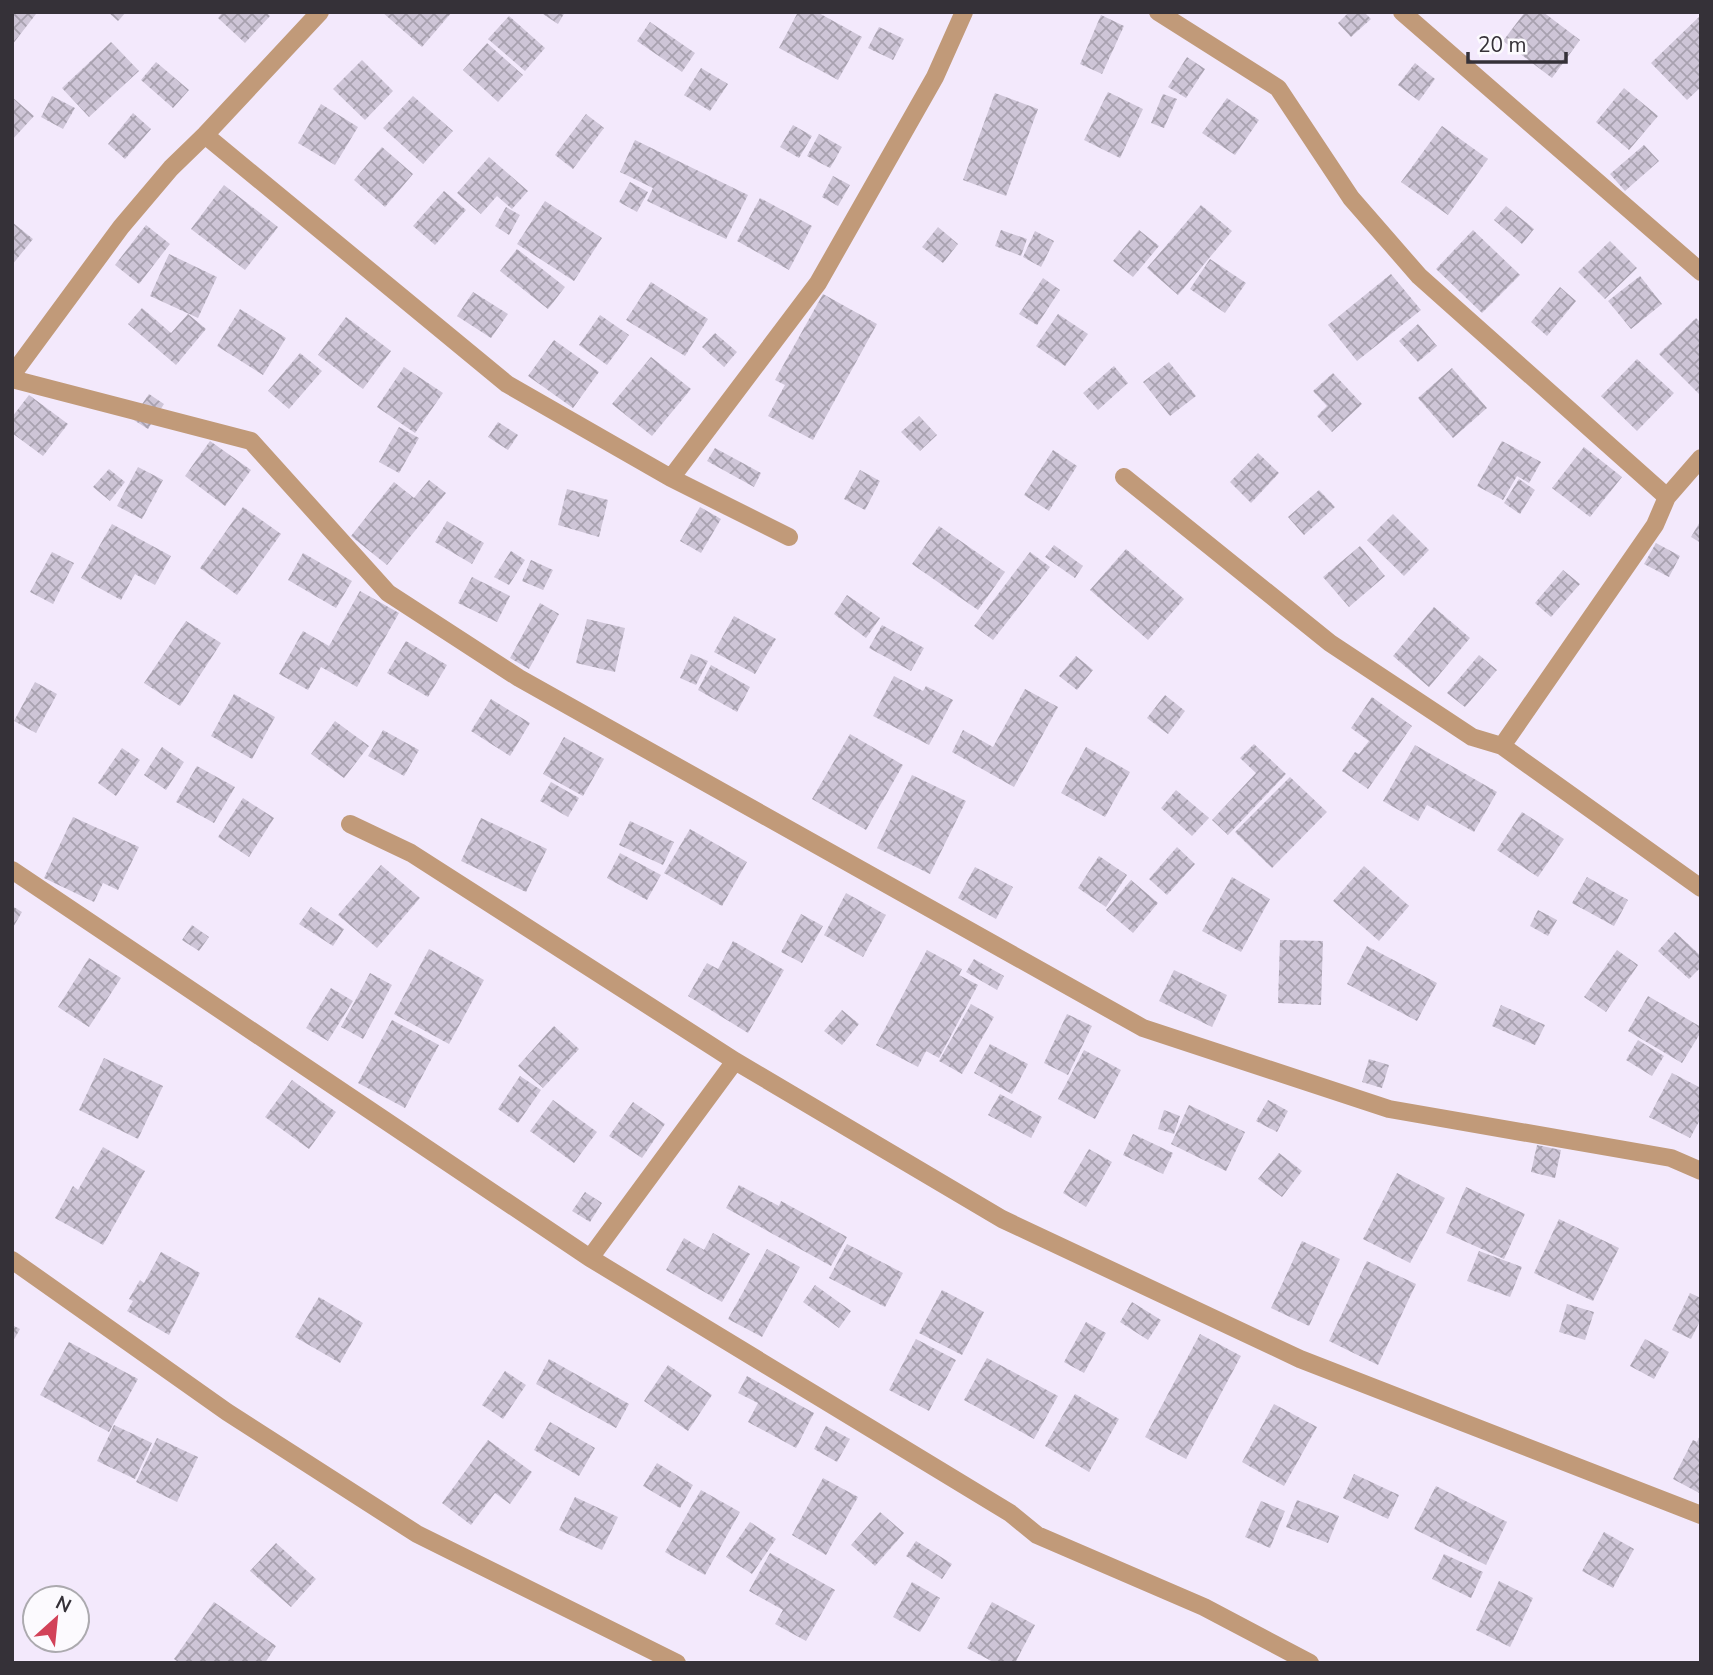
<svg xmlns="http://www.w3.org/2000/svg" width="1713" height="1675" font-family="'Nunito Sans',sans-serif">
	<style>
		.building { fill: url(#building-cross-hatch) }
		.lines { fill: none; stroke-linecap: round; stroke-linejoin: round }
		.minor { stroke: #c19a79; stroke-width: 18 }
	</style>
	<defs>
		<pattern id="building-cross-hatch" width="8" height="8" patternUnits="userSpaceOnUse" patternTransform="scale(1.75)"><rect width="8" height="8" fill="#cec5d7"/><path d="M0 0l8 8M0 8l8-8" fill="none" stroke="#a8a1af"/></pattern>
	</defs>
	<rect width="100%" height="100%" fill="#f3e9fc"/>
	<path class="building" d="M12 12H34L36 14 12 45Z
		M108 12H126L118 21Z
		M223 12H266L270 16 245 43 218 18Z
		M382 12H452L422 47Z
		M540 12H565L558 24Z
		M798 12H817L862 37 838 80 779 48Z
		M1349 12H1364L1371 19 1351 37 1338 23Z
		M1525 12H1543L1580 40 1552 78 1503 41Z
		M1101 15 1124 26 1102 74 1080 64Z
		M1701 15V87L1687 100 1651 63Z
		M509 16 545 48 525 71 488 39Z
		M650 22 695 53 682 72 637 41Z
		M879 27 904 39 893 60 868 48Z
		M111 42 139 71 89 117 62 88Z
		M487 43 523 75 498 102 463 70Z
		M1187 57 1205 69 1186 98 1168 87Z
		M362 60 393 91 365 120 333 89Z
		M156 62 189 90 173 108 141 80Z
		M1415 63 1435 79 1419 101 1398 85Z
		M701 68 728 84 710 111 684 95Z
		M1624 88 1658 116 1629 150 1596 122Z
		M1108 92 1143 109 1120 158 1084 140Z
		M995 93 1038 109 1006 196 963 180Z
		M1163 94 1177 99 1164 128 1151 123Z
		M52 96 75 108 63 129 41 117Z
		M413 96 453 131 423 164 383 128Z
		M12 97 34 116 12 140Z
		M1227 98 1259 120 1235 155 1202 133Z
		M321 104 358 127 335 165 298 143Z
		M133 113 151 129 125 159 108 144Z
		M586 114 604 128 573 169 555 155Z
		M793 125 812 136 799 158 780 147Z
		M1442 126 1488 159 1448 215 1401 182Z
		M819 134 842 147 830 168 807 156Z
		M635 140 748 195 726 239 647 201 653 188 620 172Z
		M1644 145 1659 161 1625 191 1610 174Z
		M382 147 413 174 385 207 354 180Z
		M489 157 528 191 512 209 497 196 481 214 457 193Z
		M833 176 850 185 838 206 822 197Z
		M630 182 648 192 637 212 619 202Z
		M224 185 278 227 245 270 191 229Z
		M444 191 466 210 435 245 413 226Z
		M760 198 812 226 789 270 737 241Z
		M545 201 602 238 574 281 517 244Z
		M1201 205 1232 231 1178 295 1147 268Z
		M1506 206 1534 229 1522 244 1494 220Z
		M506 207 520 215 509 235 495 226Z
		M12 222 33 239 12 265Z
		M146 225 170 244 139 284 115 265Z
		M938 227 958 244 943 263 922 247Z
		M1001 230 1027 239 1021 256 995 246Z
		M1139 230 1159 246 1133 277 1113 261Z
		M1473 230 1520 275 1482 313 1436 269Z
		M1035 231 1054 241 1041 267 1023 257Z
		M1610 241 1637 268 1605 299 1578 272Z
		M517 249 565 287 548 309 500 271Z
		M169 254 217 277 198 318 150 296Z
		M1210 259 1246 283 1225 313 1190 289Z
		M1391 274 1421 310 1357 361 1328 325Z
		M1640 276 1662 304 1631 329 1608 301Z
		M1043 278 1060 290 1037 325 1019 314Z
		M651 282 708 319 685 356 626 320Z
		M1560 287 1576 301 1547 336 1531 322Z
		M473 292 508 314 491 338 457 316Z
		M823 294 877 324 813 440 768 416 785 385 775 380Z
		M142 308 171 333 188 314 206 329 176 365 128 324Z
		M240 309 286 338 263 375 217 346Z
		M1058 314 1088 334 1065 366 1036 346Z
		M600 315 629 335 607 365 579 345Z
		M346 317 391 351 363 389 318 355Z
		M1696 318 1701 323V396L1659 354Z
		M1418 324 1437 346 1418 362 1399 341Z
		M715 333 737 352 724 367 702 347Z
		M554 340 599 372 573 408 528 376Z
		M300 353 322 371 289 409 268 391Z
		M651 357 691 389 652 436 612 404Z
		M1637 359 1674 393 1637 431 1601 396Z
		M1169 362 1196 396 1170 416 1143 382Z
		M1114 366 1128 383 1098 410 1083 393Z
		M404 367 443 393 415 433 377 407Z
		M1452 368 1487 408 1453 438 1418 398Z
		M1333 373 1362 404 1332 432 1317 416 1327 406 1313 391Z
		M149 394 164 404 148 429 132 419Z
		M29 395 68 424 43 456 12 433V417Z
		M919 416 937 435 920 451 901 432Z
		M498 422 518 435 508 450 488 437Z
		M399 427 419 438 399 473 379 462Z
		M210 441 251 470 225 506 185 476Z
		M1502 441 1541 462 1529 483 1517 476 1503 500 1477 486Z
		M1584 447 1622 477 1590 517 1552 488Z
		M715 448 761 473 754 487 707 461Z
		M1053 450 1077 466 1049 511 1024 495Z
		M1258 453 1279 473 1251 503 1230 482Z
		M138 467 163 480 142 519 117 506Z
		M109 469 125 482 110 501 93 487Z
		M860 470 880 481 865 510 844 499Z
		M1519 479 1535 490 1520 514 1504 503Z
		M429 480 446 493 387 565 351 536 394 482 414 498Z
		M567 489 608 500 599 537 558 525Z
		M1319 490 1335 507 1304 535 1288 517Z
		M243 507 281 534 237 595 200 568Z
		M700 507 721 519 701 553 680 541Z
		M1393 514 1429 550 1404 576 1367 540Z
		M1701 520V543L1691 537Z
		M447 521 484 543 472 564 435 542Z
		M112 524 171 556 155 585 135 574 121 600 81 578Z
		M939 526 1005 572 978 610 912 564Z
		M1656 543 1680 556 1669 577 1644 564Z
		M1054 545 1083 566 1075 578 1045 557Z
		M1360 546 1385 576 1349 607 1323 577Z
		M1126 549 1184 599 1148 640 1090 590Z
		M511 551 525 560 509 585 494 577Z
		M52 552 74 563 53 604 30 592Z
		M1030 552 1050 567 993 640 974 626Z
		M303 553 352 581 336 608 288 580Z
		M531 560 553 570 543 590 522 581Z
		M1563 570 1580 584 1551 617 1535 603Z
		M472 577 510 596 497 622 458 603Z
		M360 591 399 613 357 687 321 667 308 690 279 674 303 631 329 646Z
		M847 595 880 618 866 638 834 614Z
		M540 603 559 614 529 669 510 658Z
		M1434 607 1470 638 1429 687 1393 656Z
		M734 616 776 639 755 674 714 652Z
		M587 619 625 628 615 672 576 663Z
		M186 621 221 643 180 706 144 683Z
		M882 625 924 648 911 671 869 648Z
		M406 641 447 665 428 697 387 673Z
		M691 654 708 661 696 685 680 678Z
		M1479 655 1497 670 1465 707 1447 693Z
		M1076 656 1093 670 1077 690 1059 676Z
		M711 665 750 687 737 712 698 690Z
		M894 676 923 691 926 686 953 700 929 745 873 716Z
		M35 682 57 694 36 733 14 721Z
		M1025 689 1058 707 1014 787 952 752 963 730 993 747Z
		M234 694 275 717 252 759 211 736Z
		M1165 695 1185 711 1168 734 1147 718Z
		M1372 697 1412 726 1368 789 1342 771 1355 752 1359 754 1369 741 1351 728Z
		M491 699 530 723 510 756 471 731Z
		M335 721 369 746 344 778 311 754Z
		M383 730 419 750 404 776 368 756Z
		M850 734 903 765 866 830 812 799Z
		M564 737 604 759 583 796 543 774Z
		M1254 744 1286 774 1228 835 1212 820 1256 773 1240 758Z
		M1415 745 1497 792 1474 832 1427 805 1418 821 1383 801Z
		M162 747 184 762 166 790 144 775Z
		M1086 747 1130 772 1105 817 1061 793Z
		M122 748 140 760 116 796 98 783Z
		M197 766 235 787 214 823 176 802Z
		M912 775 966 801 930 874 877 848Z
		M1290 777 1327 812 1272 868 1235 832Z
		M551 782 579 798 568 817 540 801Z
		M1176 790 1209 818 1192 836 1161 808Z
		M243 798 274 818 249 857 218 837Z
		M1522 812 1564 839 1538 877 1497 850Z
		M73 817 139 847 118 890 103 883 94 902 44 878Z
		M481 818 547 849 526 892 461 861Z
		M630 821 674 842 663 865 619 845Z
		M690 829 747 862 722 906 664 873Z
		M1177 847 1195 864 1167 895 1149 879Z
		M620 853 661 875 647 900 607 878Z
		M1099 856 1127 875 1106 907 1078 888Z
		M381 865 420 898 377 948 338 915Z
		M1364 866 1409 906 1379 941 1333 901Z
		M975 867 1013 887 996 919 958 898Z
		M1232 877 1270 899 1241 952 1202 931Z
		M1587 877 1628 900 1614 926 1572 903Z
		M1131 880 1158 903 1133 933 1106 910Z
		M846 893 886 915 863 957 824 935Z
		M12 906 22 912 12 929Z
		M311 907 344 929 333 946 299 924Z
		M1538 910 1557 920 1548 936 1530 926Z
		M801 914 823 926 802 963 781 952Z
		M192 925 209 937 199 951 182 940Z
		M1675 932 1701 956V967L1689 979 1658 951Z
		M1280 940 1323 941 1321 1005 1278 1003Z
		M733 941 784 970 748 1033 688 996 707 963 718 969Z
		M1367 946 1437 983 1417 1021 1347 984Z
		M429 949 484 980 449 1044 394 1014Z
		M927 950 962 969 959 975 978 985 939 1058 926 1051 918 1067 876 1045Z
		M1617 950 1638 965 1606 1012 1584 997Z
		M89 958 121 978 89 1027 58 1007Z
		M974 959 1004 976 997 990 966 972Z
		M1174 970 1227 995 1212 1027 1159 1001Z
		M370 973 392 985 363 1039 341 1027Z
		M331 988 353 1001 328 1041 306 1028Z
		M1648 996 1701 1027V1032L1682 1063 1628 1031Z
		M971 1004 994 1017 962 1074 939 1061Z
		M1501 1005 1545 1025 1535 1045 1492 1026Z
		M842 1010 859 1024 842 1045 824 1031Z
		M1067 1014 1092 1026 1068 1075 1044 1063Z
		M392 1020 439 1045 405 1108 358 1083Z
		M554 1026 579 1049 543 1088 518 1066Z
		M1638 1040 1664 1056 1652 1076 1626 1060Z
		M990 1044 1028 1064 1012 1094 974 1073Z
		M1084 1050 1121 1070 1095 1119 1058 1099Z
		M104 1058 163 1086 138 1139 79 1110Z
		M1369 1059 1389 1065 1382 1088 1362 1082Z
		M1672 1073 1701 1088V1118L1690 1138 1649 1117Z
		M520 1076 541 1090 518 1123 498 1109Z
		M292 1080 336 1112 309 1149 265 1117Z
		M1000 1094 1042 1117 1031 1138 988 1115Z
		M553 1100 597 1132 574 1163 530 1131Z
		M1268 1100 1288 1111 1277 1132 1256 1121Z
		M633 1102 665 1124 642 1158 609 1136Z
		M1189 1105 1245 1132 1226 1171 1171 1144Z
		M1164 1110 1180 1116 1174 1134 1158 1129Z
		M1133 1134 1173 1153 1163 1174 1123 1155Z
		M1537 1145 1561 1150 1555 1178 1531 1172Z
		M103 1147 145 1171 103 1245 55 1218 73 1186 78 1190Z
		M1089 1149 1112 1162 1086 1207 1063 1193Z
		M1279 1153 1302 1171 1282 1197 1258 1179Z
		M1397 1173 1445 1198 1410 1263 1363 1239Z
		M739 1185 779 1206 781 1201 847 1237 831 1266 726 1208Z
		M1466 1187 1525 1214 1504 1259 1446 1233Z
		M585 1192 602 1203 590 1222 572 1211Z
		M1559 1219 1619 1248 1593 1301 1534 1273Z
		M713 1233 750 1254 722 1302 666 1270 684 1238 704 1250Z
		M1302 1241 1340 1259 1309 1326 1271 1308Z
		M847 1244 903 1273 885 1307 829 1278Z
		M767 1249 800 1267 762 1337 728 1319Z
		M1479 1251 1522 1267 1510 1297 1467 1281Z
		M161 1252 200 1273 169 1335 127 1311 133 1301 129 1299 140 1280 144 1283Z
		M1367 1261 1416 1284 1378 1365 1329 1341Z
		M815 1285 851 1311 839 1328 803 1302Z
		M942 1290 984 1312 962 1355 919 1333Z
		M1690 1293 1701 1298V1319L1691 1339 1672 1330Z
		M319 1297 363 1323 340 1363 295 1337Z
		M1132 1302 1161 1320 1148 1340 1120 1322Z
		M1567 1304 1594 1312 1585 1340 1559 1332Z
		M1086 1322 1106 1333 1084 1373 1064 1362Z
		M12 1325 20 1329 12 1343Z
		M1200 1334 1241 1356 1186 1459 1145 1437Z
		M916 1339 956 1360 929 1411 889 1390Z
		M1645 1339 1669 1352 1654 1379 1630 1366Z
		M69 1342 138 1379 109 1432 40 1395Z
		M987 1358 1058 1396 1034 1439 964 1400Z
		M549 1359 629 1404 616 1428 536 1384Z
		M668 1365 712 1395 688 1431 644 1401Z
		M505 1371 526 1385 503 1419 482 1405Z
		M747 1376 814 1413 796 1448 748 1422 758 1403 738 1393Z
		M1075 1394 1119 1419 1089 1472 1045 1446Z
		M1274 1404 1317 1427 1284 1486 1242 1462Z
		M550 1422 595 1448 579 1476 534 1450Z
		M114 1425 152 1443 135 1479 97 1461Z
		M826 1426 850 1439 837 1462 814 1449Z
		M1701 1433V1494L1673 1479 1693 1440 1697 1442Z
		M157 1438 198 1457 177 1502 136 1482Z
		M488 1440 532 1472 510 1504 495 1493 471 1525 442 1503Z
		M657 1463 693 1485 680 1508 643 1486Z
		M1354 1474 1399 1495 1388 1519 1343 1498Z
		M823 1478 858 1497 826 1555 792 1535Z
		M1436 1486 1507 1522 1486 1565 1414 1529Z
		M701 1490 740 1512 705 1575 665 1552Z
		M575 1497 618 1517 602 1550 559 1530Z
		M1297 1500 1339 1516 1328 1543 1286 1527Z
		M1261 1501 1285 1511 1270 1548 1245 1537Z
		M880 1512 904 1533 875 1566 851 1545Z
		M750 1522 776 1539 752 1574 726 1557Z
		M1604 1532 1634 1549 1613 1588 1582 1571Z
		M916 1541 952 1564 942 1579 906 1556Z
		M276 1543 316 1579 291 1607 250 1571Z
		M770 1553 835 1590 806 1641 775 1624 783 1610 749 1591Z
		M1444 1554 1483 1572 1471 1598 1432 1579Z
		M1499 1581 1533 1598 1510 1647 1476 1630Z
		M912 1582 940 1598 920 1632 893 1617Z
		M214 1602 276 1646 265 1663H180L174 1659Z
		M992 1602 1035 1625 1015 1663H995L967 1648Z"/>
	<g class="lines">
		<path class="minor" d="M1158 12 1278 88 1351 198 1419 276 1667 497
			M1402 12 1701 272
			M205 135 507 384 671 478 789 537
			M12 375 121 227 171 168 205 135 320 12
			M12 379 251 441 388 593 519 678 1143 1028 1389 1109 1671 1158 1701 1171
			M1124 477 1330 643 1472 737 1502 746 1701 888
			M671 478 818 283 935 77 964 12
			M1502 746 1655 525 1667 497 1701 458
			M350 824 411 853 735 1061 1002 1219 1300 1359 1701 1515
			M12 870 590 1258 1010 1513 1037 1535 1204 1607 1310 1663
			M590 1258 735 1061
			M12 1260 227 1412 417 1534 677 1663"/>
	</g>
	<rect width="1713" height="1675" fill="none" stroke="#353138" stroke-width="28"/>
	<g transform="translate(56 1619) rotate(27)"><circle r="33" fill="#fcfafe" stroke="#acaaaf" stroke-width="2"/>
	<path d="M0-5L12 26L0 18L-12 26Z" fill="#d24259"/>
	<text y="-10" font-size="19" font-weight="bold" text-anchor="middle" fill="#353138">N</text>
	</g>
	<path d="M1468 52v10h98v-10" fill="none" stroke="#353138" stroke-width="3.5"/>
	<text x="1478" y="52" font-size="21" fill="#353138" stroke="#fcfafe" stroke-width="5" paint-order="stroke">20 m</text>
</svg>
